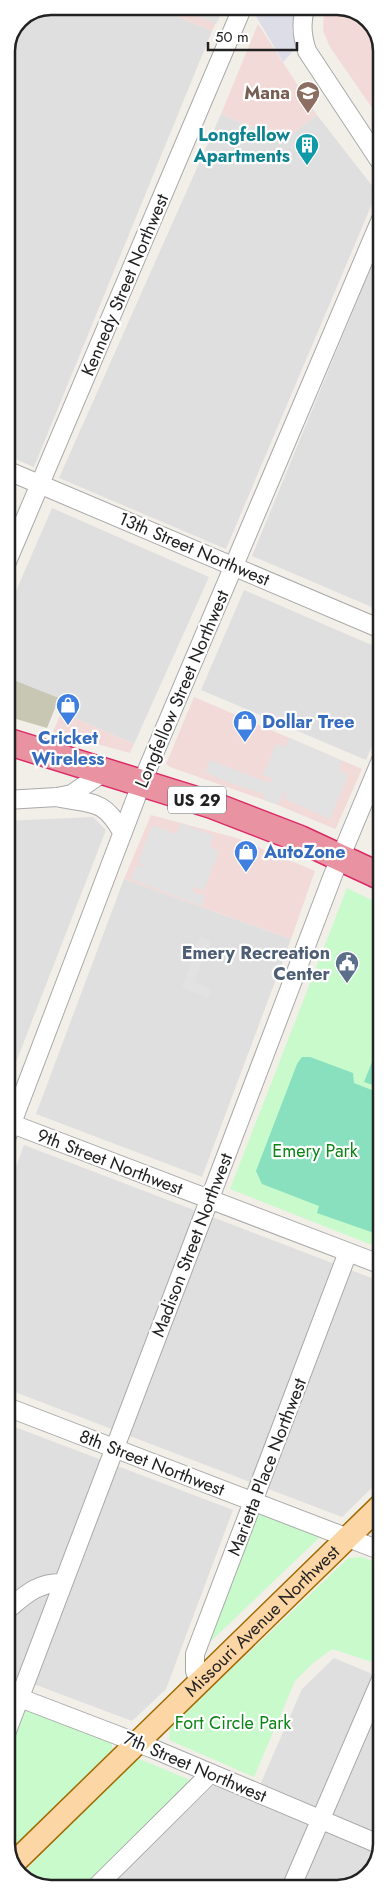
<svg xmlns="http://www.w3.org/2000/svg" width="388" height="1895" font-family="Jost,sans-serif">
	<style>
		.residential { fill: #e0dfdf }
		.commercial { fill: #f2dad9 }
		.construction { fill: #c7c7b4 }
		.park { fill: #c8facc }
		.pitch { fill: #88e0be }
		.parking { fill: #e2e2e2 }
		.plaza { fill: #dddde8 }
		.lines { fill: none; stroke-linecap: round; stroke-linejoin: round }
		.minor-casing { stroke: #a9a9a9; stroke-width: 20 }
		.major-casing { stroke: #a06b00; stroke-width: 25 }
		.highway-casing { stroke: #dc2a67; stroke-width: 29 }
		.minor { stroke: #fff; stroke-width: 18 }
		.major { stroke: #fcd6a4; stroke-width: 22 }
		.highway { stroke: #e892a2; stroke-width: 26 }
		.labels { text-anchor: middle; stroke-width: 4.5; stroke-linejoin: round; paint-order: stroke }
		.shield { fill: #fff; stroke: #646464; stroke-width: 1 }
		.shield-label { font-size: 16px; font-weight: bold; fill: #222 }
		.education-label { font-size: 18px; font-weight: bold; fill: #785e54; stroke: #fff; text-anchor: end }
		.culture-label { font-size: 18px; font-weight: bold; fill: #0d838f; stroke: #fff; text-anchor: end }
		.street-label { font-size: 18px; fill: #222; stroke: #fff }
		.shop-label { font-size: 18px; font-weight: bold; fill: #366cbe; stroke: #fff; text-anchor: start }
		.service-label { font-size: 18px; font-weight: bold; fill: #4e5e75; stroke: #fff; text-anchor: end }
		.park-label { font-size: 18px; fill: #0c8416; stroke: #fff }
		.rim { fill: none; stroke: #222; stroke-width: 2.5 }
	</style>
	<rect width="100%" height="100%" fill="#f2efe9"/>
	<path class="residential" d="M51 6H153L212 31 34 467 6 455V51L20 19Z
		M221 114 284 140 317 115 377 192 226 549 59 478Z
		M381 243V611L252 556Z
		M52 508 209 577 134 744 61 712 59 698 6 677V614Z
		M244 590 381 649V724L366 760 201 690Z
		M93 817 106 830 6 1088V821Z
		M124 879 291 939 202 1177 36 1114Z
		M24 1145 382 1282V1478L342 1517 7 1389V1191Z
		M7 1424 233 1510 166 1689 132 1721 7 1674Z
		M334 1658 382 1678V1844L371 1873 343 1888H106L215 1784 253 1801 302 1689Z"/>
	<path class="commercial" d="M153 6H224L212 31Z
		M326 7H336L369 21 381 45V121L330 47 323 31 324 14Z
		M258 24 317 115 284 140 221 114Z
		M194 697 362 769 336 828 335 829 278 805 170 767 166 764Z
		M61 712 134 744 130 753 53 732Z
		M151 815 237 838 315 871 291 939 124 879Z"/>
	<path class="construction" d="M6 677 59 698 47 728 6 716Z"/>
	<path class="park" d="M347 888 382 905V1249L230 1189Z
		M258 1513 321 1536 206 1646Z
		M362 1557 382 1565V1640L372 1662 332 1649 312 1664 295 1681 254 1777 169 1740 170 1728 348 1558Z
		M28 1709 111 1742 113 1749 8 1853 7 1754 23 1712Z
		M137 1758 195 1782 85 1888H45L20 1876Z"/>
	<path class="pitch" d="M382 1037V1088L364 1082Z
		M302 1057H310L353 1073 354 1083 382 1094V1229L374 1233 317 1213 319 1206 262 1184 256 1171 297 1064Z"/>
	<path class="parking" d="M185 6H216L213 14 220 17 216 24 183 10Z
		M290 738 342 761 339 770 348 775 330 819 285 799 287 793 286 791 278 805 264 800V796L261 793 230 783 205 772 210 760 269 783 271 781V778L263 775 276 744 285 747Z
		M181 823 214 836 210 846 219 851 204 890 196 887 193 889 194 892 205 896 202 906 131 879 136 865 146 867 138 862 152 825 176 834Z
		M200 937 211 941 208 952 206 951 194 982 211 989 208 998 182 988Z"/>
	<path class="plaza" d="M259 6 299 7 292 29 296 48 283 62 256 16Z"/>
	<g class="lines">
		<g class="minor-casing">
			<path id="minor" d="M306 7C300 22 302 36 307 51L381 163
				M6 470 381 629
				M6 564 243 6
				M60 798C94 804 104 800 122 832
				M6 800 57 797 72 794 105 771
				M7 1122 382 1265
				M7 1136 142 782 381 219
				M7 1407 382 1551
				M7 1610C25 1595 38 1582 63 1583
				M199 1682 195 1671V1654L348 1252
				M7 1693 156 1750 381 1845
				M7 1731 333 875 381 760
				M95 1888 211 1773
				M291 1888 382 1677"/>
		</g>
		<g class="major-casing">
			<g id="major">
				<path id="s1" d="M13 1864 382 1504"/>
			</g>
		</g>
		<g class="highway-casing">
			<path id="highway" d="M6 741 212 805 300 839 382 877"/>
		</g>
		<use href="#minor" class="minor"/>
		<use href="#major" class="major"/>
		<use href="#highway" class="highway"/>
	</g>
	<defs>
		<g id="school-pin" transform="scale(1.25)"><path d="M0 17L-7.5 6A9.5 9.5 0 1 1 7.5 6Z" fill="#8d6e63" stroke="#fff"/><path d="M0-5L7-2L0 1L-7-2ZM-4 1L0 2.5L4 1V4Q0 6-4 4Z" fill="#fff"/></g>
		<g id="building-pin" transform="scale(1.25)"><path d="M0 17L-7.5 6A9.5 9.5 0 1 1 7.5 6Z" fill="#0f9aa8" stroke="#fff"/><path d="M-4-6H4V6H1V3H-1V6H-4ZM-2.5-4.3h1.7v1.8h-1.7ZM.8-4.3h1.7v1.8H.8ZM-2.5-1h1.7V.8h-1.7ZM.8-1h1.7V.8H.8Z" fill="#fff"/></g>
		<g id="shop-pin" transform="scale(1.25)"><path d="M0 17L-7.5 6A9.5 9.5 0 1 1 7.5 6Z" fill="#3f7fe0" stroke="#fff"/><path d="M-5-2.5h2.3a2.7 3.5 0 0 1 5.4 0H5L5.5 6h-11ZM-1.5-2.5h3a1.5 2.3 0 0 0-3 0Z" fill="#fff"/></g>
		<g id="civic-pin" transform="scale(1.25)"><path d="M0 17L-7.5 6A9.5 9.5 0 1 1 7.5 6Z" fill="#5c6f8a" stroke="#fff"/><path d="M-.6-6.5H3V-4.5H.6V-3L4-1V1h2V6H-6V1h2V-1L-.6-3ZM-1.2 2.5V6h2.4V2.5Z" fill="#fff"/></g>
	</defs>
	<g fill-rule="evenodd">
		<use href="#school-pin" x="308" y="93"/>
		<use href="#building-pin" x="307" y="145"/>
		<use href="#shop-pin" x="68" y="705"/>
		<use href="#shop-pin" x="245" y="722"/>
		<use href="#shop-pin" x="246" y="852"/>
		<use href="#civic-pin" x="347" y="963"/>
	</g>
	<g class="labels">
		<rect class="shield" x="168" y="786.5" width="58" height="27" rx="4"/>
		<g class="shield-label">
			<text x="197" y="806">US 29</text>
		</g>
		<g class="education-label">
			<text x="290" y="99">Mana</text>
		</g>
		<g class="culture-label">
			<text x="290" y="141">Longfellow<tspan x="290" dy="21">Apartments</tspan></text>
		</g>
		<g class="street-label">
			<text transform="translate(125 285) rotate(-67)" y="6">Kennedy Street Northwest</text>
			<text transform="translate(194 549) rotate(23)" y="6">13th Street Northwest</text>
			<text transform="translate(182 689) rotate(-67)" y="6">Longfellow Street Northwest</text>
			<text transform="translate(110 1162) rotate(21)" y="6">9th Street Northwest</text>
			<text transform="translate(192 1245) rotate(-69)" y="6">Madison Street Northwest</text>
			<text transform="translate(152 1463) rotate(21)" y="6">8th Street Northwest</text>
			<text transform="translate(267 1467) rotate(-69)" y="6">Marietta Place Northwest</text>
			<text dy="6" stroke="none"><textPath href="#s1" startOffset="348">Missouri Avenue Northwest</textPath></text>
			<text transform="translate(195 1767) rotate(23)" y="6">7th Street Northwest</text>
		</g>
		<g class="shop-label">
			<text x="262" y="728">Dollar Tree</text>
			<text x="68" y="744" text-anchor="middle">Cricket<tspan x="68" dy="21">Wireless</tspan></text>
			<text x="264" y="858">AutoZone</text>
		</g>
		<g class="service-label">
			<text x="330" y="959">Emery Recreation<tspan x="330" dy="21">Center</tspan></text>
		</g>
		<g class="park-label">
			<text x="315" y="1157">Emery Park</text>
			<text x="233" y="1729">Fort Circle Park</text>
		</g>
	</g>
	<path d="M0 0H388V1895H0ZM51 15H337A36 36 0 0 1 373 51V1844A36 36 0 0 1 337 1880H51A36 36 0 0 1 15 1844V51A36 36 0 0 1 51 15Z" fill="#fff" fill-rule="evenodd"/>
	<path class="rim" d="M51 15H337A36 36 0 0 1 373 51V1844A36 36 0 0 1 337 1880H51A36 36 0 0 1 15 1844V51A36 36 0 0 1 51 15Z"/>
	<path d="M208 42v8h89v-8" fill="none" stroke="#222222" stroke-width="2.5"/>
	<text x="215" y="42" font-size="15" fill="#222222" stroke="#ffffff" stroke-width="4" paint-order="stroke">50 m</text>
</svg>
